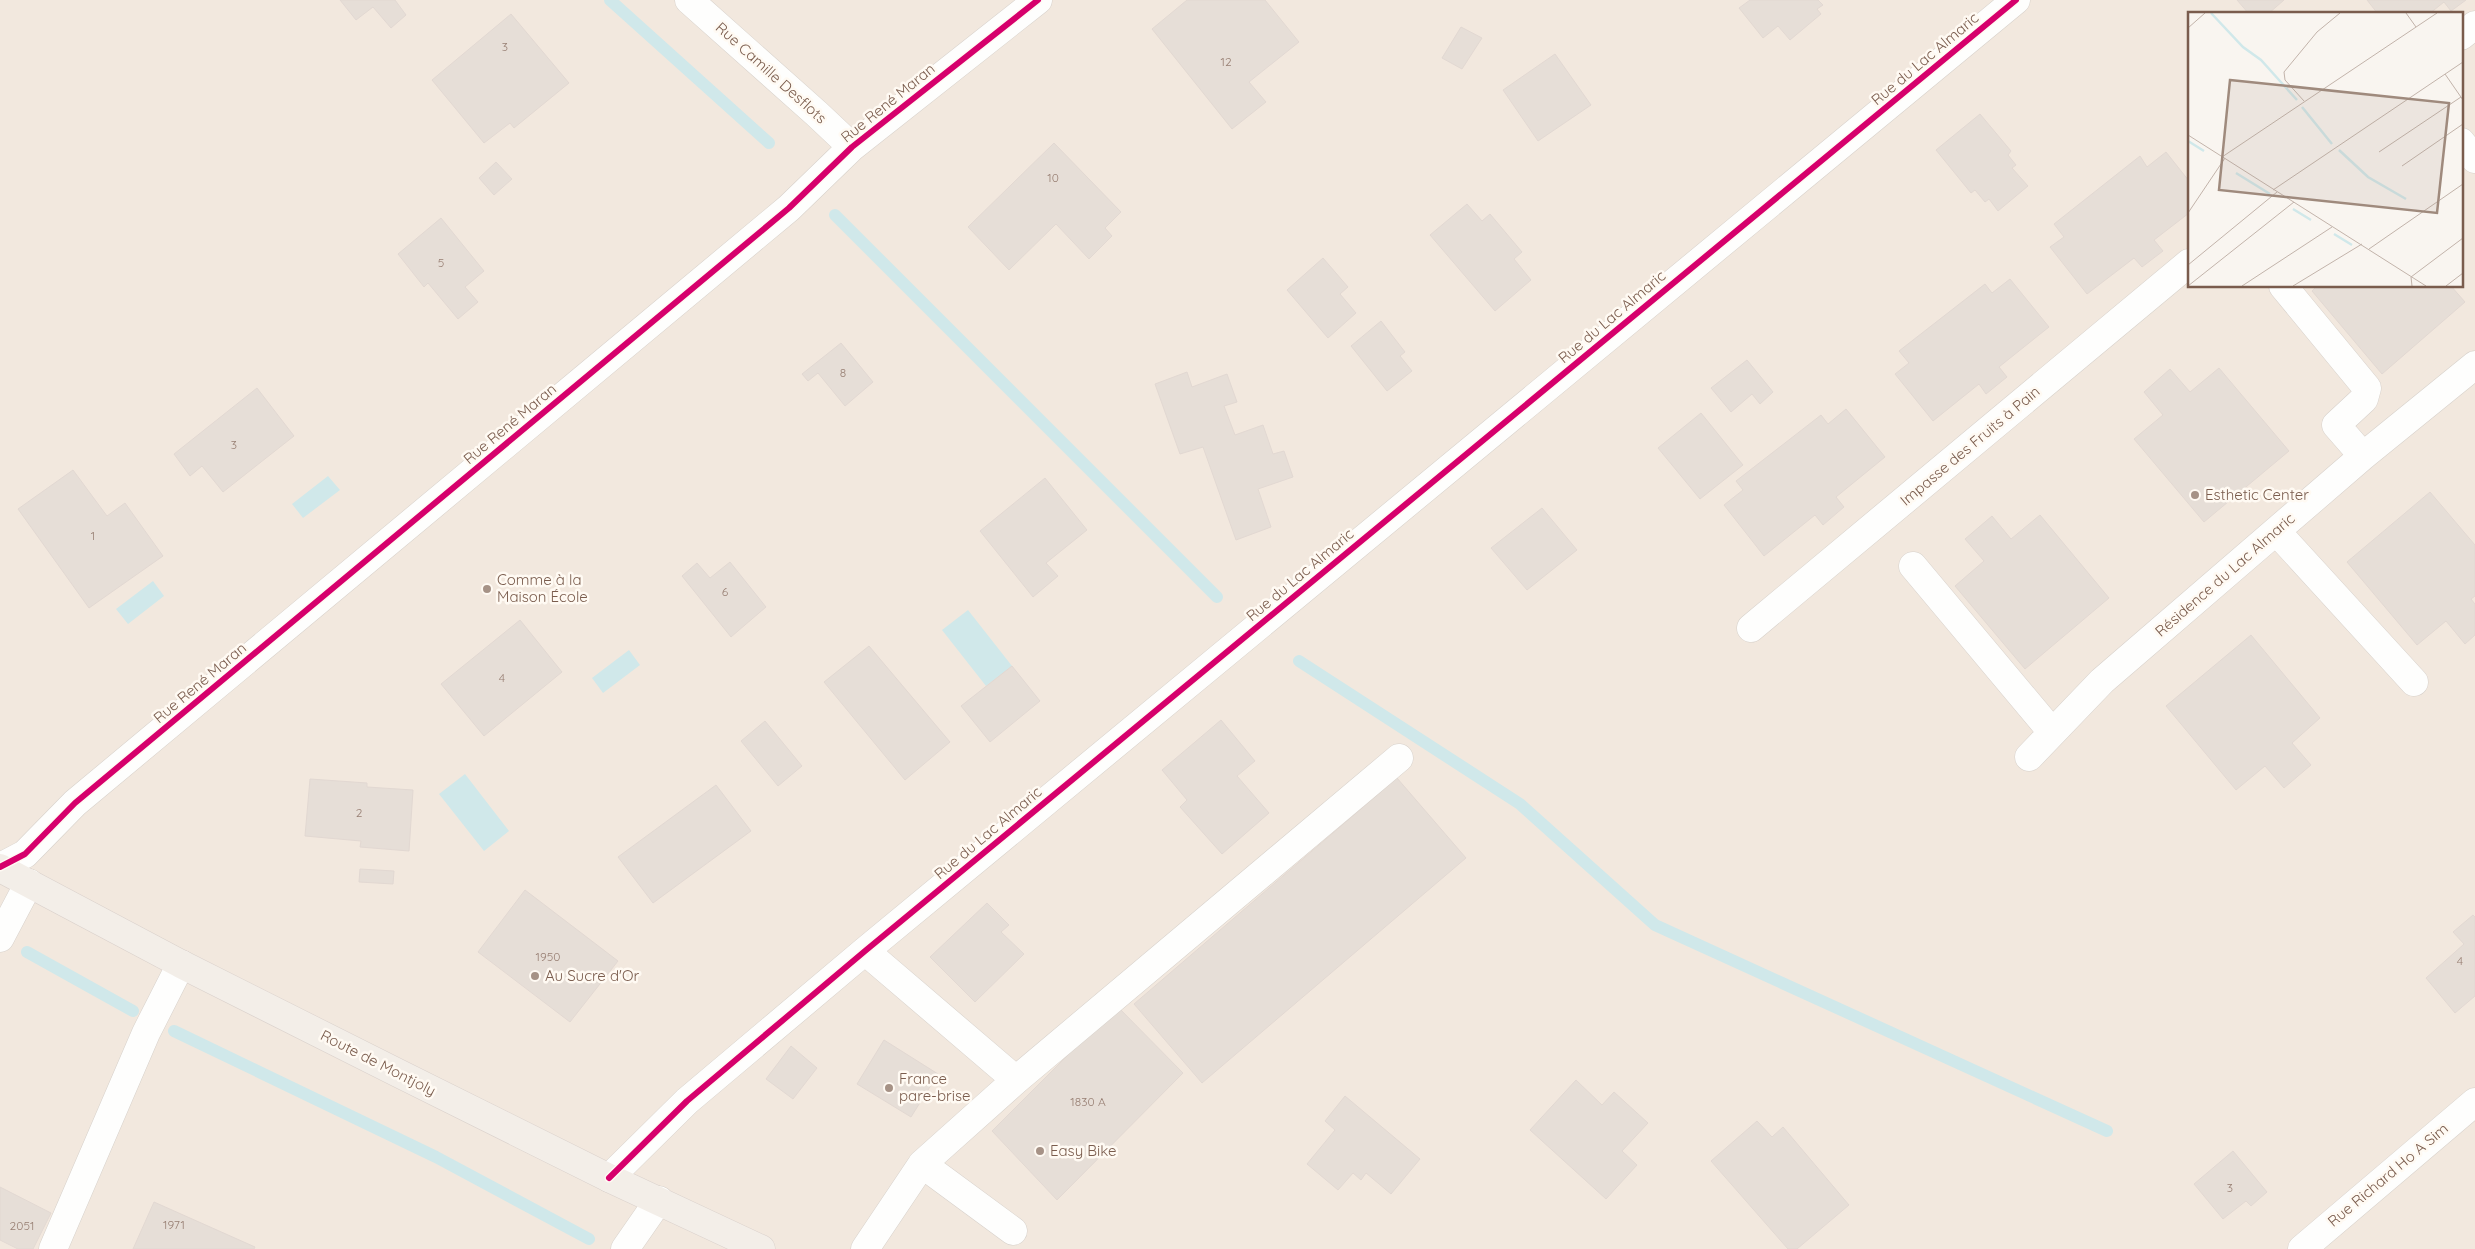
<svg xmlns="http://www.w3.org/2000/svg" width="2475" height="1249" font-family="Quicksand,sans-serif">
	<style>
		.residential { fill: #f2e8de; fill-rule: evenodd }
		.water { fill: #d0e8ea }
		.lines { fill: none; stroke-linecap: round; stroke-linejoin: round }
		.stream { stroke: #d0e8ea; stroke-width: 12 }
		.building { fill: #e6ded7; stroke: #e2d8d2 }
		.minor-casing { stroke: #d7d1cb; stroke-width: 29 }
		.major-casing { stroke: #dad1cc; stroke-width: 29 }
		.minor { stroke: #fefefd; stroke-width: 28 }
		.major { stroke: #f3eee8; stroke-width: 28 }
		.cycleway-casing { stroke: #fffaf3; stroke-width: 9 }
		.cycleway { stroke: #d6006c; stroke-width: 6 }
		.poi-dot { fill: #a69286; stroke: #fffaf3; stroke-width: 2 }
		.labels { text-anchor: middle; stroke-width: 5; stroke-linejoin: round; paint-order: stroke }
		.number-label { font-size: 12px; fill: #977e72 }
		.street-label { font-size: 15px; fill: #7a5c4d; stroke: #fffaf3 }
		.poi-label { font-size: 15px; fill: #7a5c4d; stroke: #fffaf3; text-anchor: start }
		.inset-river { fill: none; stroke: #d0e8ea; stroke-width: 2.5 }
		.inset-road { fill: none; stroke: #c2b3aa; stroke-width: 1 }
		.view { fill: #9f8a7d; fill-opacity: 0.15; stroke: #9f8a7d; stroke-width: 2.5 }
		.inset-edge { fill: none; stroke: #7a5c4d; stroke-width: 2.5 }
	</style>
	<rect width="100%" height="100%" fill="#f9f5f0"/>
	<path class="residential" d="M0 0H2475V1249H0ZM2189 14H2461V286H2189Z"/>
	<path class="water" d="M328 476 340 490 303 518 292 504Z
		M153 581 164 596 128 624 116 609Z
		M968 610 1012 666 986 686 942 630Z
		M629 650 640 665 603 693 592 678Z
		M465 774 509 831 484 851 439 794Z"/>
	<g class="lines">
		<path class="stream" d="M610 0 769 143
			M835 215 1217 597
			M1299 661 1520 804 1655 925 2107 1131
			M27 952 133 1011
			M174 1031 436 1157 589 1239"/>
	</g>
	<path class="building" d="M340 0H395L406 15 391 28 373 7 356 20Z
		M1187 0H1265L1299 42 1249 82 1266 102 1232 129 1152 29Z
		M1750 0H1818L1823 5 1817 9 1821 14 1790 40 1778 26 1763 38 1739 8Z
		M2237 0H2284L2268 14H2249Z
		M2367 0H2466L2451 11 2444 2 2429 14H2378Z
		M511 14 569 83 514 128 510 123 484 143 432 80Z
		M1461 27 1482 38 1462 69 1442 58Z
		M1555 54 1591 105 1538 141 1503 90Z
		M1980 114 2011 151 2008 155 2016 165 2012 168 2028 186 1998 211 1989 199 1985 202 1975 190 1971 193 1936 150Z
		M1054 143 1121 212 1105 228 1112 236 1089 259 1056 224 1009 270 968 227Z
		M2166 152 2189 181V213L2154 240 2163 251 2142 267 2134 258 2087 294 2050 247 2064 237 2054 224 2140 156 2147 167Z
		M496 162 512 179 494 195 479 178Z
		M1467 204 1482 221 1490 214 1522 252 1514 259 1531 280 1495 311 1430 235Z
		M441 218 484 271 465 287 478 302 458 319 428 283 424 287 398 254Z
		M1323 258 1348 287 1340 294 1356 313 1328 338 1287 290Z
		M2010 279 2049 327 1999 367 2007 377 1986 394 1979 384 1933 421 1895 374 1909 363 1899 351 1985 284 1992 293Z
		M2317 286H2451L2465 302 2382 374 2312 291Z
		M1381 321 1405 352 1400 356 1412 371 1387 391 1351 346Z
		M841 343 873 382 845 406 818 373 808 381 802 374Z
		M1747 360 1773 392 1760 404 1752 394 1731 412 1711 388Z
		M2219 368 2289 451 2204 522 2134 439 2163 415 2144 392 2170 369 2190 392Z
		M1187 372 1192 387 1227 374 1237 402 1224 406 1235 435 1263 425 1273 454 1284 451 1293 477 1258 489 1271 527 1236 540 1203 447 1180 454 1155 384Z
		M257 388 294 436 223 492 202 466 190 476 174 454Z
		M1846 409 1885 457 1836 497 1844 507 1823 525 1815 515 1764 556 1724 505 1743 490 1736 481 1821 415 1828 424Z
		M1701 413 1743 465 1700 499 1658 448Z
		M73 470 107 516 125 503 163 556 89 608 18 509Z
		M1045 478 1087 530 1046 563 1058 576 1033 597 980 531Z
		M2430 492 2475 545V596L2471 599 2475 604V635L2465 644 2446 621 2417 645 2347 562Z
		M1542 508 1577 550 1527 590 1491 548Z
		M2040 515 2109 598 2025 669 1955 586 1984 561 1965 539 1992 516 2011 539Z
		M730 562 766 607 731 637 682 576 697 563 710 578Z
		M520 620 562 672 484 736 441 684Z
		M2251 635 2320 718 2292 743 2311 765 2284 788 2265 766 2236 790 2166 706Z
		M869 646 950 742 905 780 824 682Z
		M1012 666 1040 701 990 742 961 706Z
		M1221 720 1255 761 1237 776 1269 813 1222 854 1180 807 1187 800 1162 770Z
		M765 721 802 766 778 786 741 741Z
		M1397 778 1466 858 1202 1083 1134 1004Z
		M310 779 367 783V787L413 790 409 851 360 847 361 841 305 836Z
		M716 785 751 831 653 903 618 857Z
		M360 869 394 871 393 884 359 882Z
		M525 890 618 961 570 1022 478 952Z
		M987 903 1009 925 1001 932 1024 954 975 1002 930 957Z
		M2473 915 2475 917V996L2455 1013 2426 978 2464 944 2453 932Z
		M1117 1006 1183 1073 1057 1200 992 1131Z
		M884 1040 938 1074 911 1117 857 1084Z
		M791 1046 817 1068 793 1099 766 1079Z
		M1576 1080 1602 1105 1614 1092 1648 1123 1622 1151 1637 1165 1606 1199 1530 1130Z
		M1345 1096 1420 1159 1391 1194 1366 1173 1361 1180 1353 1173 1338 1190 1307 1164 1335 1130 1325 1121Z
		M1757 1121 1772 1137 1783 1127 1849 1205 1797 1249H1788L1711 1161Z
		M2233 1151 2267 1192 2251 1206 2246 1201 2223 1219 2194 1184Z
		M0 1187 51 1213 33 1249H18L0 1240Z
		M154 1202 255 1247 254 1249H133Z"/>
	<g class="lines">
		<g class="minor-casing">
			<path id="minor" d="M689 0 817 114 852 147
				M2461 36 2475 25
				M2461 142 2475 159
				M2283 286 2367 388 2364 399 2336 425 2363 456
				M2276 531 2414 682
				M1913 566 2052 732
				M1751 628 2189 263
				M2029 757 2102 681 2363 456 2475 365
				M0 867 25 854 75 803 789 208 852 147 1038 0
				M0 938 29 883
				M865 951 1016 1080
				M922 1164 1016 1080 1399 758
				M609 1178 687 1101 865 951 2016 0
				M53 1249 146 1033 181 964
				M625 1249 659 1200
				M865 1249 922 1164 1013 1231
				M2302 1249 2475 1102"/>
		</g>
		<g class="major-casing">
			<path id="major" d="M0 868 181 964 398 1073 609 1178 761 1249"/>
		</g>
		<use href="#minor" class="minor"/>
		<use href="#major" class="major"/>
		<g class="cycleway-casing">
			<path id="cycleway" d="M0 867 25 854 75 803 789 208 852 147 1038 0
				M609 1178 687 1101 865 951 2016 0"/>
		</g>
		<use href="#cycleway" class="cycleway"/>
	</g>
	<g class="poi-dot">
		<circle cx="2195" cy="495" r="5"/>
		<circle cx="487" cy="589" r="5"/>
		<circle cx="535" cy="976" r="5"/>
		<circle cx="889" cy="1088" r="5"/>
		<circle cx="1040" cy="1151" r="5"/>
	</g>
	<g class="labels">
		<g class="number-label">
			<text x="505" y="51">3</text>
			<text x="1226" y="66">12</text>
			<text x="1053" y="182">10</text>
			<text x="441" y="267">5</text>
			<text x="843" y="377">8</text>
			<text x="234" y="449">3</text>
			<text x="93" y="540">1</text>
			<text x="725" y="596">6</text>
			<text x="502" y="682">4</text>
			<text x="359" y="817">2</text>
			<text x="548" y="961">1950</text>
			<text x="2460" y="965">4</text>
			<text x="1088" y="1106">1830 A</text>
			<text x="2230" y="1192">3</text>
			<text x="174" y="1229">1971</text>
			<text x="22" y="1230">2051</text>
		</g>
		<g class="street-label">
			<text transform="translate(1925 59) rotate(-40)" y="5">Rue du Lac Almaric</text>
			<text transform="translate(771 73) rotate(42)" y="5">Rue Camille Desflots</text>
			<text transform="translate(888 103) rotate(-39)" y="5">Rue René Maran</text>
			<text transform="translate(1612 317) rotate(-40)" y="5">Rue du Lac Almaric</text>
			<text transform="translate(510 424) rotate(-40)" y="5">Rue René Maran</text>
			<text transform="translate(1970 446) rotate(-40)" y="5">Impasse des Fruits à Pain</text>
			<text transform="translate(1300 575) rotate(-40)" y="5">Rue du Lac Almaric</text>
			<text transform="translate(2225 575) rotate(-41)" y="5">Résidence du Lac Almaric</text>
			<text transform="translate(200 683) rotate(-40)" y="5">Rue René Maran</text>
			<text transform="translate(988 833) rotate(-40)" y="5">Rue du Lac Almaric</text>
			<text transform="translate(378 1063) rotate(27)" y="5">Route de Montjoly</text>
			<text transform="translate(2388 1175) rotate(-40)" y="5">Rue Richard Ho A Sim</text>
		</g>
		<g class="poi-label">
			<text x="2205" y="500">Esthetic Center</text>
			<text x="497" y="585">Comme à la<tspan x="497" dy="17">Maison École</tspan></text>
			<text x="545" y="981">Au Sucre d'Or</text>
			<text x="899" y="1084">France<tspan x="899" dy="17">pare-brise</tspan></text>
			<text x="1050" y="1156">Easy Bike</text>
		</g>
	</g>
	<g transform="translate(2188 12)">
		<rect width="275" height="275" fill="#f9f5f0"/>
		<path class="inset-river" d="M23 1 55 35 73 48 109 88M114 95 144 132M0 129 16 139M151 138 180 165 218 187M48 161 82 182M105 197 123 208M146 222 164 233"/>
		<path class="inset-road" d="M218 1 228 15M0 16 17 1M257 62 275 88M116 89 97 68 96 60 129 20 152 1M0 123 238 274M191 140 273 85M34 145 249 1M214 154 275 112M85 178 275 50M0 201 37 146M181 237 275 172M0 253 89 180M0 274 106 190M54 274 144 215M105 274 174 232M224 274 223 265 275 226M258 274 275 261"/>
		<path class="view" d="M42 68 261 91 249 201 31 178Z"/>
		<rect width="275" height="275" class="inset-edge"/>
	</g>
</svg>
